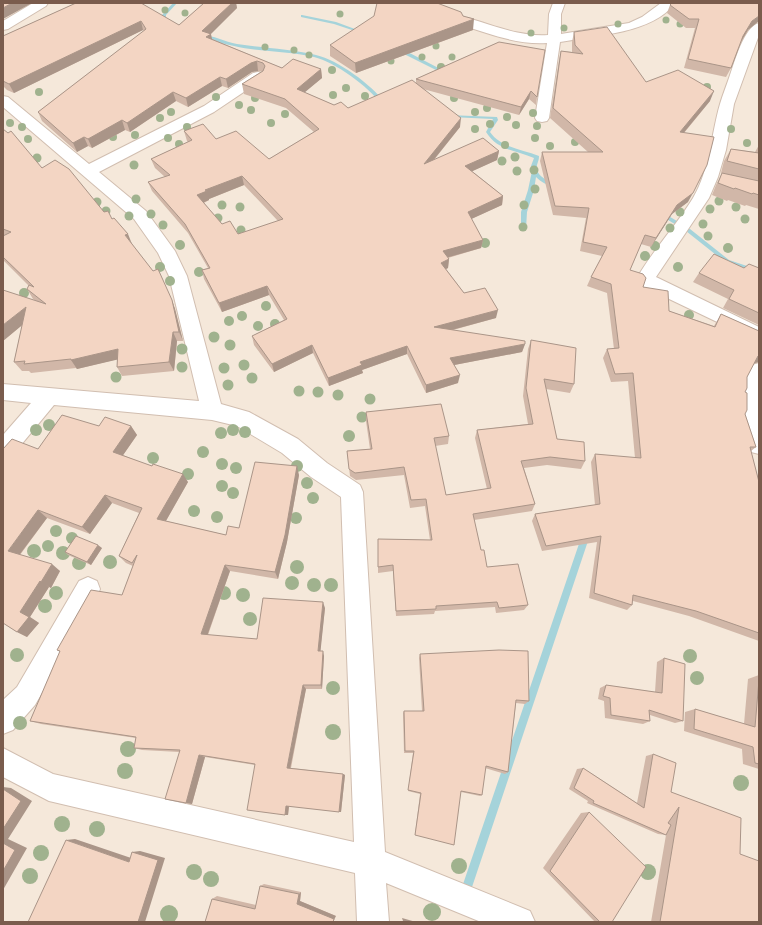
<svg xmlns="http://www.w3.org/2000/svg" width="762" height="925" font-family="Jost,sans-serif">
	<style>
		.residential { fill: #f5e8da }
		.lines { fill: none; stroke-linecap: round; stroke-linejoin: round }
		.stream { fill: #a5d3da; fill-rule: evenodd }
		.minor-casing { stroke: #d1beb0; stroke-width: 2 }
		.minor { fill: #fff; fill-rule: evenodd }
		.tree { fill: #a0b28e }
		.wall { fill: #d1b7a8; fill-rule: evenodd }
		.shaded-wall { fill: #aa9588 }
		.building { fill: #f3d5c3; stroke: #aa9588; fill-rule: evenodd }
	</style>
	<rect width="100%" height="100%" fill="#fdf6ec"/>
	<path class="residential" d="M3 3H759V922H3Z"/>
	<g class="lines">
		<path class="stream" d="M173 3H177L166 15V21L169 23 166 24 162 21V15Z
			M302 15 336 22 363 32 361 33 334 24 301 17V15Z
			M202 35C213 35 225 42 237 44 262 48 291 49 316 55 338 60 372 85 385 103L381 104C369 87 335 62 314 57 288 51 260 52 234 46 223 44 212 40 202 37Z
			M398 49H402L448 73 444 74 398 51Z
			M448 115 497 117 498 120 490 132C501 148 522 149 539 156 539 160 538 161 537 165 535 177 550 181 557 185L554 187C547 185 541 182 536 177L534 190 527 212 526 229 524 230 521 228V212L528 190 532 171 531 166 534 158C516 150 498 151 486 132L493 119 450 117 448 116Z
			M662 212 690 229 729 260 759 270V274L725 262 686 231 660 215 659 214Z
			M586 532 589 533 590 535 470 893 468 896 465 898 462 896 460 893 582 535 583 533Z"/>
		<g class="minor-casing">
			<path id="minor" d="M33 3H48L46 6 8 29 3 30V21Z
				M553 3H565L561 14V34L629 23 642 17 661 3H675C654 33 594 36 560 42L549 118 547 121 542 122 537 121 535 118 547 43C518 45 489 34 462 25L461 22 462 19 467 18C494 25 519 37 548 35L549 14Z
				M759 23V35L734 104 726 150 718 177 709 198 656 277 759 327V342L642 286 637 278C653 250 676 226 693 198 710 169 711 135 720 104 723 94 727 84 730 75 735 61 744 27 759 23Z
				M258 72 263 73 265 76 263 79 214 112 99 172 146 211 175 251 187 276 221 404 249 412 298 439 327 463 360 485 363 492 385 852 530 911 535 922H481L386 883 389 922H357L355 873 49 801 3 777V748L53 774 354 842 341 497 311 477 282 453 237 426 212 420 54 405 11 457 3 459V435L31 403 3 400V384L199 401 169 276 158 253 134 219 3 107V96L8 97 89 164 204 106 253 73Z
				M759 363V454L751 452 741 427 742 385 752 365Z
				M88 577 97 581 100 589 97 597 35 705 13 730 3 734V700L17 687 79 581Z"/>
		</g>
		<use href="#minor" class="minor"/>
	</g>
	<g class="tree">
		<circle cx="165" cy="10" r="3.5"/>
		<circle cx="185" cy="13" r="3.5"/>
		<circle cx="340" cy="14" r="3.5"/>
		<circle cx="666" cy="20" r="3.5"/>
		<circle cx="618" cy="24" r="3.5"/>
		<circle cx="680" cy="24" r="3.5"/>
		<circle cx="564" cy="28" r="3.5"/>
		<circle cx="531" cy="33" r="3.5"/>
		<circle cx="436" cy="46" r="3.5"/>
		<circle cx="265" cy="47" r="3.5"/>
		<circle cx="294" cy="50" r="3.5"/>
		<circle cx="309" cy="55" r="3.5"/>
		<circle cx="422" cy="57" r="3.5"/>
		<circle cx="452" cy="57" r="3.5"/>
		<circle cx="391" cy="61" r="3.5"/>
		<circle cx="441" cy="67" r="4"/>
		<circle cx="332" cy="70" r="4"/>
		<circle cx="707" cy="87" r="4"/>
		<circle cx="346" cy="88" r="4"/>
		<circle cx="39" cy="92" r="4"/>
		<circle cx="333" cy="95" r="4"/>
		<circle cx="365" cy="96" r="4"/>
		<circle cx="216" cy="97" r="4"/>
		<circle cx="255" cy="98" r="4"/>
		<circle cx="454" cy="98" r="4"/>
		<circle cx="239" cy="105" r="4"/>
		<circle cx="487" cy="108" r="4"/>
		<circle cx="251" cy="110" r="4"/>
		<circle cx="171" cy="112" r="4"/>
		<circle cx="475" cy="112" r="4"/>
		<circle cx="533" cy="113" r="4"/>
		<circle cx="285" cy="114" r="4"/>
		<circle cx="507" cy="117" r="4"/>
		<circle cx="160" cy="118" r="4"/>
		<circle cx="10" cy="123" r="4"/>
		<circle cx="271" cy="123" r="4"/>
		<circle cx="490" cy="124" r="4"/>
		<circle cx="516" cy="125" r="4"/>
		<circle cx="537" cy="126" r="4"/>
		<circle cx="22" cy="127" r="4"/>
		<circle cx="187" cy="127" r="4"/>
		<circle cx="475" cy="129" r="4"/>
		<circle cx="731" cy="129" r="4"/>
		<circle cx="135" cy="135" r="4"/>
		<circle cx="113" cy="137" r="4"/>
		<circle cx="168" cy="138" r="4"/>
		<circle cx="535" cy="138" r="4"/>
		<circle cx="28" cy="139" r="4"/>
		<circle cx="575" cy="142" r="4"/>
		<circle cx="747" cy="143" r="4"/>
		<circle cx="179" cy="144" r="4"/>
		<circle cx="505" cy="145" r="4"/>
		<circle cx="550" cy="146" r="4"/>
		<circle cx="515" cy="157" r="4.5"/>
		<circle cx="37" cy="158" r="4.5"/>
		<circle cx="502" cy="161" r="4.5"/>
		<circle cx="134" cy="165" r="4.5"/>
		<circle cx="534" cy="170" r="4.5"/>
		<circle cx="517" cy="171" r="4.5"/>
		<circle cx="535" cy="189" r="4.5"/>
		<circle cx="136" cy="199" r="4.5"/>
		<circle cx="719" cy="201" r="4.5"/>
		<circle cx="97" cy="202" r="4.5"/>
		<circle cx="222" cy="205" r="4.5"/>
		<circle cx="524" cy="205" r="4.5"/>
		<circle cx="240" cy="207" r="4.5"/>
		<circle cx="736" cy="207" r="4.5"/>
		<circle cx="710" cy="209" r="4.5"/>
		<circle cx="106" cy="211" r="4.5"/>
		<circle cx="680" cy="212" r="4.5"/>
		<circle cx="151" cy="214" r="4.5"/>
		<circle cx="129" cy="216" r="4.5"/>
		<circle cx="218" cy="218" r="4.5"/>
		<circle cx="745" cy="219" r="4.5"/>
		<circle cx="703" cy="224" r="4.5"/>
		<circle cx="163" cy="225" r="4.5"/>
		<circle cx="523" cy="227" r="4.5"/>
		<circle cx="670" cy="228" r="4.5"/>
		<circle cx="241" cy="230" r="4.5"/>
		<circle cx="708" cy="236" r="4.5"/>
		<circle cx="485" cy="243" r="5"/>
		<circle cx="180" cy="245" r="5"/>
		<circle cx="655" cy="246" r="5"/>
		<circle cx="728" cy="248" r="5"/>
		<circle cx="645" cy="256" r="5"/>
		<circle cx="160" cy="267" r="5"/>
		<circle cx="678" cy="267" r="5"/>
		<circle cx="199" cy="272" r="5"/>
		<circle cx="170" cy="281" r="5"/>
		<circle cx="24" cy="293" r="5"/>
		<circle cx="266" cy="306" r="5"/>
		<circle cx="689" cy="315" r="5"/>
		<circle cx="242" cy="316" r="5"/>
		<circle cx="229" cy="321" r="5"/>
		<circle cx="275" cy="324" r="5"/>
		<circle cx="258" cy="326" r="5"/>
		<circle cx="214" cy="337" r="5.5"/>
		<circle cx="230" cy="345" r="5.5"/>
		<circle cx="182" cy="349" r="5.5"/>
		<circle cx="244" cy="365" r="5.5"/>
		<circle cx="182" cy="367" r="5.5"/>
		<circle cx="224" cy="368" r="5.5"/>
		<circle cx="116" cy="377" r="5.5"/>
		<circle cx="252" cy="378" r="5.5"/>
		<circle cx="228" cy="385" r="5.5"/>
		<circle cx="299" cy="391" r="5.5"/>
		<circle cx="318" cy="392" r="5.5"/>
		<circle cx="338" cy="395" r="5.5"/>
		<circle cx="370" cy="399" r="5.5"/>
		<circle cx="362" cy="417" r="5.5"/>
		<circle cx="49" cy="425" r="6"/>
		<circle cx="36" cy="430" r="6"/>
		<circle cx="233" cy="430" r="6"/>
		<circle cx="245" cy="432" r="6"/>
		<circle cx="221" cy="433" r="6"/>
		<circle cx="349" cy="436" r="6"/>
		<circle cx="203" cy="452" r="6"/>
		<circle cx="153" cy="458" r="6"/>
		<circle cx="222" cy="464" r="6"/>
		<circle cx="297" cy="466" r="6"/>
		<circle cx="236" cy="468" r="6"/>
		<circle cx="188" cy="474" r="6"/>
		<circle cx="307" cy="483" r="6"/>
		<circle cx="222" cy="486" r="6"/>
		<circle cx="233" cy="493" r="6"/>
		<circle cx="313" cy="498" r="6"/>
		<circle cx="194" cy="511" r="6"/>
		<circle cx="217" cy="517" r="6"/>
		<circle cx="296" cy="518" r="6"/>
		<circle cx="56" cy="531" r="6"/>
		<circle cx="72" cy="538" r="6"/>
		<circle cx="48" cy="546" r="6"/>
		<circle cx="34" cy="551" r="7"/>
		<circle cx="63" cy="553" r="7"/>
		<circle cx="110" cy="562" r="7"/>
		<circle cx="79" cy="563" r="7"/>
		<circle cx="297" cy="567" r="7"/>
		<circle cx="292" cy="583" r="7"/>
		<circle cx="314" cy="585" r="7"/>
		<circle cx="331" cy="585" r="7"/>
		<circle cx="56" cy="593" r="7"/>
		<circle cx="224" cy="593" r="7"/>
		<circle cx="243" cy="595" r="7"/>
		<circle cx="45" cy="606" r="7"/>
		<circle cx="250" cy="619" r="7"/>
		<circle cx="17" cy="655" r="7"/>
		<circle cx="690" cy="656" r="7"/>
		<circle cx="697" cy="678" r="7"/>
		<circle cx="333" cy="688" r="7"/>
		<circle cx="20" cy="723" r="7"/>
		<circle cx="333" cy="732" r="8"/>
		<circle cx="128" cy="749" r="8"/>
		<circle cx="125" cy="771" r="8"/>
		<circle cx="741" cy="783" r="8"/>
		<circle cx="62" cy="824" r="8"/>
		<circle cx="97" cy="829" r="8"/>
		<circle cx="41" cy="853" r="8"/>
		<circle cx="459" cy="866" r="8"/>
		<circle cx="194" cy="872" r="8"/>
		<circle cx="648" cy="872" r="8"/>
		<circle cx="30" cy="876" r="8"/>
		<circle cx="211" cy="879" r="8"/>
		<circle cx="432" cy="912" r="9"/>
		<circle cx="169" cy="914" r="9"/>
	</g>
	<path class="wall" d="M76 3 179 25 204 3H236L237 8 210 34 212 39 282 68 321 69 322 78 304 92 334 105 348 108 416 84V79L499 42 537 97 536 105 529 99 519 115 423 89 460 127 434 160 499 151 497 160 472 171 503 196 502 205 471 219 483 240 481 248 448 258 449 259 448 268 446 269 464 293 496 318 453 330 525 344 522 352 454 365 458 383 426 393 407 354 362 370 363 373 329 386 313 353 274 372 254 345 252 336 284 320 269 295 222 312 204 279 202 270 208 268 188 233 152 191 148 182 165 177 155 168 151 159 188 142 187 141 184 131 216 139 269 159 314 132 286 108 244 94 242 84 262 71H258L252 72 228 88 222 86 188 107 176 101 130 132 125 130 92 148 88 146 77 152 42 121 38 112 144 31 143 30 14 93 7 90 3 86V36ZM244 185 278 221 238 234 222 224 204 203 209 200V199Z
		M670 5 748 30 741 42 731 68 726 77 684 68 695 28H686L667 13Z
		M463 16 473 30 356 73 330 56V45Z
		M574 32 646 82 710 101 684 133 688 202 672 214 651 247 641 244 630 270 643 287 669 311 714 326 721 314 759 331V362L754 363 747 377 745 392V414L756 447 751 451 759 482V641L689 616 633 601 632 605 627 610 589 598 597 542 542 551 532 521 535 514 595 505 591 462 595 454 635 458 628 381 611 382 603 358 607 349H614L607 293 587 286 591 277 602 256 580 251 586 218 553 215 540 161 542 152H588L550 118 559 60 561 51 572 52V42Z
		M3 129 42 168 112 219 132 244 172 300 175 309 183 341H177L174 371 122 376 117 367 118 359 77 369 76 368 31 373 29 371H22L14 362 22 325 3 341 36 301 33 299 27 289 29 286 3 260Z
		M759 145V209L746 205 745 206 728 200 727 201 712 195 716 185 722 173H721L724 161 731 149 755 152Z
		M744 268H759V325L723 308 728 299 693 282 699 273Z
		M531 340 574 384 570 393 546 389 557 439 585 461 581 469 547 465 524 468 535 504 532 511 474 520 481 550 487 567 528 605 524 610 496 613 495 607 435 611 434 614 396 616 393 571 378 573V539L430 540 425 506 410 508 404 475 356 480 350 476 347 451 370 449 366 421V412L449 436 448 444 435 446 446 495 487 489 475 438 477 430 528 424 523 396 528 349Z
		M99 426H131L137 435 123 455 188 482 166 521 226 535 239 528 299 475 287 542 278 579 230 571 208 635 257 639 325 608 320 651 324 656 322 689H306L291 768 343 774 345 775 341 812 289 806 288 815H285L255 765 205 757 192 804 186 803 179 752 142 750 134 748 136 738 41 724 30 721 60 652 57 650 122 595 133 566 126 563 119 556 139 513 112 503 90 534 47 518 20 555 60 571 51 588 49 587 30 617 39 623 27 637 17 632 3 623 38 449Z
		M102 548 91 565 68 555 65 552Z
		M420 654 529 701 525 704 516 703 508 772 505 774 485 768 482 795 480 796 461 792 415 835V834L420 794 408 791 413 753H404L403 713 404 711H422L419 658Z
		M664 658 683 721 675 723 650 715V721L643 724 605 718 604 701 598 699 600 688 606 685 655 692 657 662Z
		M759 675V769L743 764 742 749 684 731 685 712 695 709 744 724 748 679Z
		M653 754 671 792 740 854 759 922H651L666 835 658 834 587 803 588 801 569 789 577 769 583 768 637 803 646 756Z
		M589 812 612 922H595L543 868 581 813Z
		M264 884 301 892 300 901 336 916 205 922 212 899 217 896 256 905 260 886Z"/>
	<path class="shaded-wall" d="M12 3H32L3 19V8Z
		M232 3H236L237 8 210 35 211 34 213 44 208 46 202 31Z
		M759 16V21L748 30 739 45 743 36 752 21Z
		M474 19 473 30 356 73 355 63Z
		M141 21 143 30 14 93 9 84Z
		M257 61 258 71 252 72 228 88 226 79 251 63Z
		M321 69 322 78 298 98 297 89Z
		M220 77 222 86 188 107 186 98Z
		M531 91 529 99 519 115 521 107Z
		M714 91 710 101 676 142 680 132Z
		M173 92 176 101 130 132 127 123Z
		M461 118 460 127 423 173 424 164Z
		M122 120 125 130 92 148 88 139Z
		M84 137 88 146 77 152 73 143Z
		M499 151 497 160 464 175 465 166Z
		M242 176 244 185 209 199V200L200 204 197 195 205 190Z
		M693 193 688 202 672 214 651 247 656 238 677 205Z
		M503 196 502 205 467 221 468 212Z
		M128 234 132 244 125 235Z
		M483 240 481 248 442 259 443 251Z
		M449 259 448 268 440 272 441 263Z
		M267 286 269 295 222 312 219 303Z
		M172 300 175 309 183 341 179 332Z
		M26 307 32 317 3 341V325Z
		M498 310 496 318 433 335 434 327Z
		M173 332 177 341 174 371 169 362Z
		M525 344 522 352 449 366 450 358Z
		M312 345 313 353 274 372 272 364Z
		M407 346V354L362 370 363 373 329 386 328 378 360 362Z
		M118 349 124 358 77 369 71 360Z
		M759 355V362L751 364 758 356Z
		M460 375 458 383 426 393V385Z
		M131 426 137 435 119 461 113 452Z
		M297 466 299 475 287 542 278 579 275 572Z
		M183 474 188 482 163 526 157 519Z
		M105 495 112 503 90 534 82 527Z
		M38 510 47 518 17 558 8 551Z
		M98 545 102 548 91 565 87 562Z
		M52 564 60 571 51 588 41 582Z
		M225 565 230 571 206 639 201 634Z
		M40 581 49 587 30 617 39 623 27 637 17 632 20 612Z
		M323 602 325 608 320 656 318 651Z
		M323 651 324 656 322 689 321 685Z
		M303 685 306 689 290 769 287 768Z
		M199 755 205 757 192 804 186 803Z
		M343 774 345 775 341 812H339Z
		M3 787 11 788 32 801 8 839 27 848 3 890Z
		M286 806H289L288 815H285Z
		M75 839 137 860 129 862 66 840Z
		M140 851 165 858 145 922H138L132 852Z
		M301 892 300 901 336 916 333 922 297 904 299 894Z
		M402 918 416 922H405L403 921Z"/>
	<path class="building" d="M3 3H12L3 8Z
		M76 3H141L179 25 204 3H232L202 31 211 34 206 37 282 68 293 59 321 69 297 89 334 105 341 102 348 108 412 80 461 118 424 164 483 138 499 151 465 166 503 196 468 212 483 240 443 251 449 259 441 263 464 293 485 288 498 310 434 327 525 341V344L450 358 460 375 426 385 407 346 360 362 362 365 328 378 312 345 272 364 252 336 287 319 267 286 219 303 202 270 210 268 185 224 148 182 170 175 151 159 192 140 184 131 203 124 216 139 236 131 269 159 319 129 285 99 242 84 263 71 265 66 263 63 257 61 251 63 226 79 220 77 186 98 173 92 127 123 122 120 88 139 84 137 73 143 38 112 146 29 141 21 9 84 3 81V36ZM242 176 283 219 238 234 230 221 222 224 197 195 207 191 205 190Z
		M377 3H437L461 12 463 16 474 19 355 63 330 45 374 16Z
		M672 3H756L759 4V16L752 21 743 36 731 68 688 59 699 19H689L670 5Z
		M607 27 646 82 678 70 714 91 680 132 714 137 707 165 693 193 677 205 656 238 645 235 630 270 643 274 646 278 643 287 668 291 669 311 715 327 721 314 759 331V355L758 356 747 377V388L745 392 747 393V410L745 414 756 447H750L759 482V633L696 611 633 595 632 605 594 593 601 536 546 546 535 514 600 504 595 454 641 458 633 373 615 374 607 349 619 348 611 284 591 277 607 247 583 242 589 208 555 206 542 152H603L553 108 561 51 583 54 575 45 574 32Z
		M499 42 545 50 537 97 531 91 521 107 416 79Z
		M3 129 8 133 11 131 42 168 55 160 69 169 104 212 108 211 112 219 114 218 128 234 125 235 153 271 158 269 172 300 179 332H173L169 362 117 367 118 349 71 360V359L24 364 25 361 14 362 26 307 3 325V290L46 304 27 289 29 285 34 287 3 257V236L11 232 3 229Z
		M731 149 759 153V169L727 161Z
		M722 173 759 181V195L753 193 752 194 735 188 734 189 718 183Z
		M714 254 744 268 749 264 759 268V313L729 299 734 290 699 273Z
		M531 340 576 348 574 384 544 379 557 439 584 442 585 461 550 457 521 461 535 504 473 514 481 550H484L487 567 518 564 528 605 499 608 497 602 436 606V609L396 611 393 565 378 567V539L432 540 426 499 411 500 404 467 355 473 349 469 347 451 372 449 366 412 441 404 449 436 434 438 446 495 491 488 477 430 533 424 526 388Z
		M62 415 99 426 105 417 131 426 113 452 152 466 153 464 183 474 157 519 226 535 228 526 239 528 255 462 297 466 285 535 275 572 225 565 201 634 257 639 263 598 323 602 318 651H323L321 685H303L287 768 343 774 339 812 286 806 285 815 247 810 255 764 199 755 186 803 165 799 180 750 134 748 136 737 30 721 60 651 57 650 91 590 122 595 137 555 132 563 119 556 142 508 105 495 82 527 38 510 8 551 52 564 41 582 40 581 20 612 29 617 17 632 3 623V449L12 439 38 449Z
		M76 536 98 545 87 562 65 552Z
		M499 650 528 651 529 701 516 700 508 772 486 766 482 795 461 791 454 845 415 835 421 793 408 790 414 751H405L404 711H424L420 654Z
		M664 658 685 664 683 721 649 710 650 721 611 715 610 698 603 696 606 685 662 693Z
		M759 680V764L755 763 753 747 694 729 695 709 755 727Z
		M653 754 676 763 671 792 741 818 740 854 759 861V922H660L679 807 668 823 671 825 666 835 593 803 594 801 574 788 583 768 644 808Z
		M3 789 21 801 3 829Z
		M589 812 646 867 612 922H600L550 871Z
		M66 840 129 862 132 852 158 860 138 922H28Z
		M3 843 15 850 3 871Z
		M260 886 299 894 297 904 334 919 333 922H205L212 899 255 909Z"/>
	<rect width="762" height="925" fill="none" stroke="#7a5c4d" stroke-width="8"/>
</svg>
